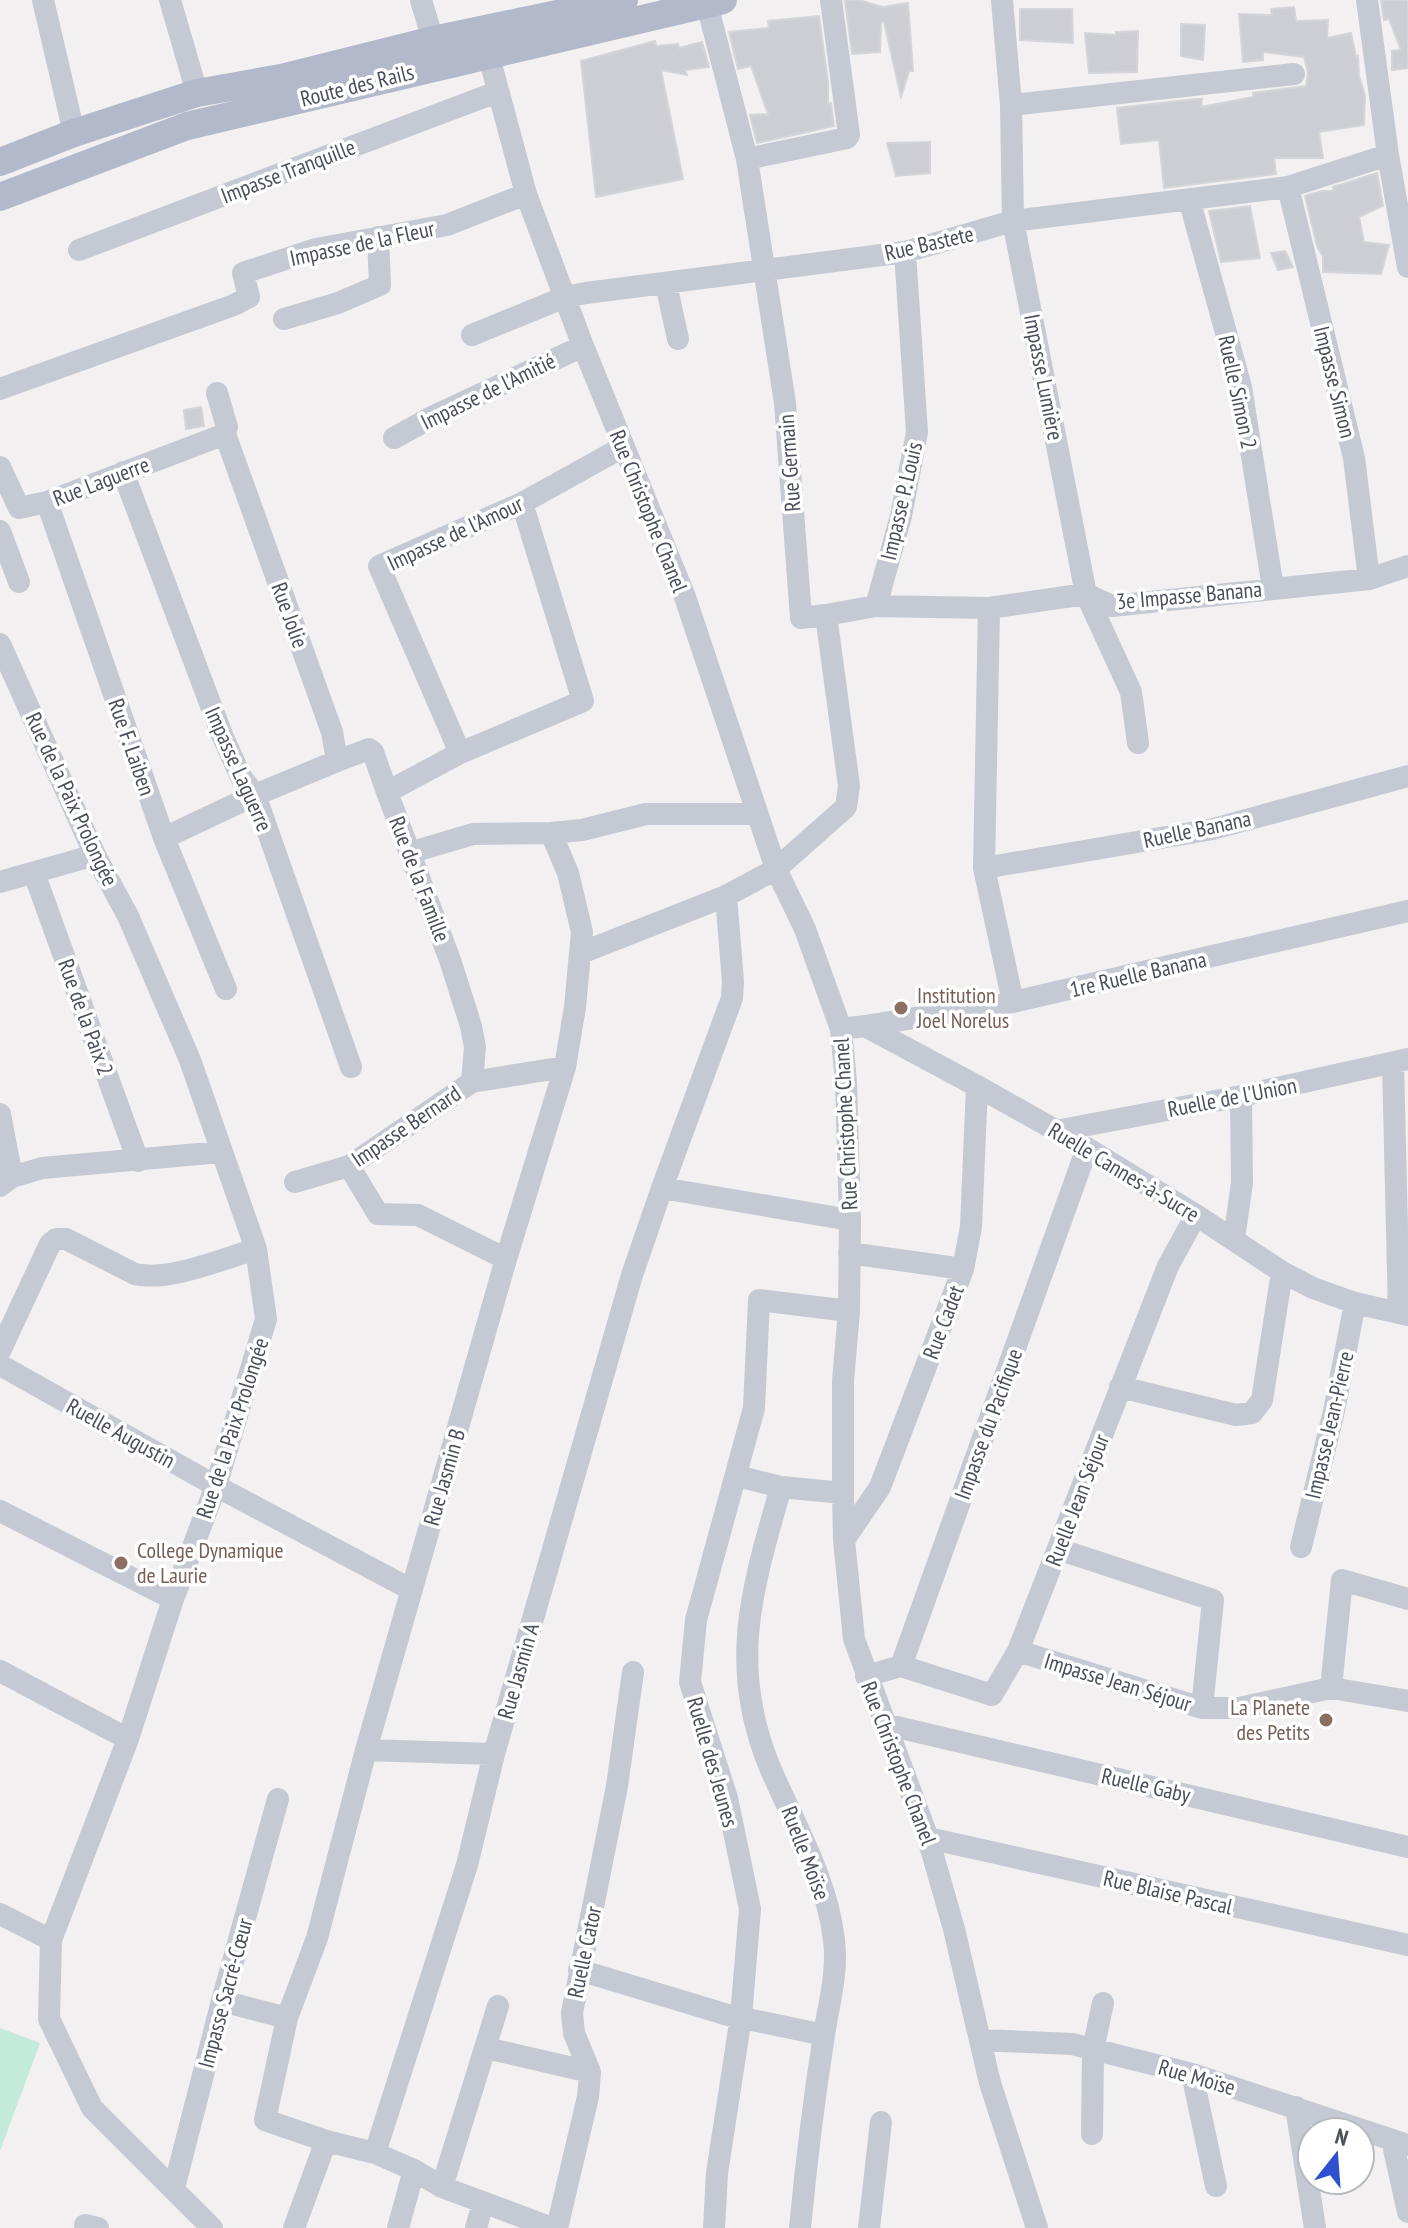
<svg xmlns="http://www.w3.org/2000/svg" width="1408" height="2228" font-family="'PT Sans Narrow',sans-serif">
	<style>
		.green { fill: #c3eada }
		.building { fill: #cdced3; stroke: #d4d5da; stroke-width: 2 }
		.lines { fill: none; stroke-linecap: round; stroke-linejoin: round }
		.minor { stroke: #c5c9d3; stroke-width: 22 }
		.major { stroke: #b2b9cb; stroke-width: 28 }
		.education-dot { fill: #8d6e63; stroke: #fff; stroke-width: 3 }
		.labels { text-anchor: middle; stroke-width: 7; stroke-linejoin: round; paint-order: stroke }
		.street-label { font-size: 22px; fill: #494f5b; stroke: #fff }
		.education-label { font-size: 22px; fill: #785e54; stroke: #fff; text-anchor: start }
	</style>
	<rect width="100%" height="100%" fill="#f2f0f0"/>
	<path class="green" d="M0 2028 40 2043 0 2151Z"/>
	<path class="building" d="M845 0H859L883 7 908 3 913 71H909L901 97 884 22H881L880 52 852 54Z
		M1381 0H1408V68L1392 70V51L1401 50 1389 19 1384 20Z
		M1294 7 1296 21 1328 20 1327 38 1351 33 1356 57 1358 56 1359 76 1365 96 1364 125 1319 132 1323 158H1274L1276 174 1164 188 1159 140 1121 144 1117 108 1196 99H1202L1201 107 1253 97V93L1306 86 1308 73 1304 57 1263 52V60L1243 62 1239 14 1272 15 1271 9Z
		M1020 9H1072L1073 43 1020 40Z
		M819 16 828 82V104L831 103 834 126 757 143 750 115 768 114 751 66 738 69 729 32 769 28 768 21Z
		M1181 24 1205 25 1203 60 1181 56Z
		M1138 31 1137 72 1089 73 1085 33 1116 35V32Z
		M655 41 656 46 678 44 679 48 702 42 709 67 685 70 687 75 661 70 683 179 596 197 581 61Z
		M930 142V173L896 176 887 143Z
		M1377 173 1383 206 1359 217 1364 242 1389 245 1381 274 1323 272V257L1317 246 1305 196 1322 191H1334L1333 187Z
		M1250 206 1260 258 1221 262 1209 211Z
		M1285 251 1293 267 1278 270 1271 253Z
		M201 407 204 426 186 429 184 410Z"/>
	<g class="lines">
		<path class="minor" d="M43 0 74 133
			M170 0 197 93
			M421 0 433 40
			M1002 0 1011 105 1013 221 1086 594 1131 692 1138 743
			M1367 0 1388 155 1408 267
			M485 42 526 194 583 346 685 597 776 869 805 929 841 1029 846 1082 850 1220 849 1311 843 1381V1493L844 1540 854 1639 928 1838 954 1929 990 2083 1037 2228
			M1011 105 1294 74
			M747 159 847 138 849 135 831 0
			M1288 187 1354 458 1369 579
			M1189 199 1241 387 1273 588
			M79 250 497 92
			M666 284 678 339
			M284 319 338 303 380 285 378 237
			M472 335 565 297 586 293 905 252 1013 221 1288 187 1388 155
			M0 389 234 305 249 297 243 273 316 249 447 225 526 194
			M217 393 227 427 225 434 332 732 337 761 369 749 373 752 387 792
			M394 438 432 417 583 346
			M0 467 19 508 47 502 225 434
			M123 472 222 735 241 777 255 795 351 1067
			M47 502 164 838 226 989
			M0 531 19 582
			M876 606 901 516 917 432 905 252
			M989 608 984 868 1013 1002
			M826 615 876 606 989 608 1086 594 1112 606 1369 579 1408 566
			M0 644 95 855 128 916 190 1060 256 1249 266 1319 216 1486 173 1599 128 1739 51 1940 49 2019 92 2108 212 2228
			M460 753 379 566 522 503 623 447
			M551 833 568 873 582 932 575 1007 565 1067 506 1259 366 1750 317 1938 287 2018 265 2120 326 2141 375 2153 414 2170 442 2187 552 2228
			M164 838 255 795 337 761
			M409 853 473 834 551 833 582 830 646 814H757
			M984 868 1213 829 1408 776
			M34 873 138 1161
			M0 882 95 855
			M581 953 726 896 776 869 846 807 849 786 826 615 801 618 785 403 747 159 707 4
			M865 1026 1013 1002 1408 911
			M841 1029 865 1026 977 1086 1087 1148 1196 1215 1282 1272 1313 1288 1355 1303 1408 1315
			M1393 1063 1399 1313
			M472 1082 475 1047 471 1026 450 960 387 792 460 753 583 701 522 503
			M0 1114 12 1177
			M1056 1131 1241 1096 1408 1059
			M349 1166 378 1214 418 1215 506 1259
			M295 1182 349 1166 472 1082 565 1067
			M0 1186 12 1177 42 1168 221 1152
			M662 1188 850 1220
			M1234 1239 1242 1183 1241 1096
			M849 1253 963 1269
			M0 1351 50 1244 56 1239H66L135 1274C168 1282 222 1259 256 1249
			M0 1365 216 1486 412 1590
			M1120 1387 1236 1415 1252 1413 1262 1400 1282 1272
			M737 1476 781 1487 843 1493
			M781 1487C752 1589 727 1666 771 1770 795 1825 827 1879 834 1940 838 1972 829 2003 824 2035 814 2099 806 2164 800 2228
			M0 1511 173 1599
			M844 1540 880 1487 963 1269 971 1227 977 1086
			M1301 1547 1334 1411 1355 1303
			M1058 1549 1213 1600 1202 1708
			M1018 1651 1202 1708H1239L1331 1688 1408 1701
			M901 1666 992 1695 1018 1651 1168 1266 1196 1215
			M0 1671 128 1739
			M866 1676 901 1666 1087 1148
			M1331 1688 1342 1580 1408 1599
			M884 1724 1408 1847
			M366 1750 494 1754
			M928 1838 1408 1945
			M0 1914 51 1940
			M579 1970 728 2015 824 2035
			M222 2001 287 2018
			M981 2040 1072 2044 1192 2074 1408 2145
			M486 2048 590 2072
			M1192 2074 1216 2186
			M1296 2107 1315 2228
			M1092 2134 1093 2050 1103 2003
			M1392 2140 1408 2212
			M375 2153 467 1865 494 1754 632 1275 662 1188 732 998 733 982 726 896
			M442 2187 498 2006
			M174 2188 222 2001 278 1799
			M85 2225 98 2228
			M294 2228 326 2141
			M398 2228 414 2170
			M476 2228 483 2203
			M557 2228 588 2097 590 2072 574 2033 572 2013 617 1786 633 1672
			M714 2228 717 2173 741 2017 750 1909 727 1798 690 1682 696 1620 754 1408 759 1300 849 1311
			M869 2228 881 2122"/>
		<path class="major" d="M0 162 74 133 197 93 281 78 433 40 624 0
			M0 197 187 126 723 0"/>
	</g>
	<g class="education-dot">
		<circle cx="901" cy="1008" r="8"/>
		<circle cx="121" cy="1563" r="8"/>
		<circle cx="1326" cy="1720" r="8"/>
	</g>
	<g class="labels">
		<g class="street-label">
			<text transform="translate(357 85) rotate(-14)" y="8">Route des Rails</text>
			<text transform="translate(288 171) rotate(-21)" y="8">Impasse Tranquille</text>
			<text transform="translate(362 243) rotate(-12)" y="8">Impasse de la Fleur</text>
			<text transform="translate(929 243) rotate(-13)" y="8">Rue Bastete</text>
			<text transform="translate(1044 377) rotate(79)" y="8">Impasse Lumière</text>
			<text transform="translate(1335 382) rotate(76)" y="8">Impasse Simon</text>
			<text transform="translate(488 391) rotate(-26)" y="8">Impasse de l'Amitié</text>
			<text transform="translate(1238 392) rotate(78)" y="8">Ruelle Simon 2</text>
			<text transform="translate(789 463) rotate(-94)" y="8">Rue Germain</text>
			<text transform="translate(101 481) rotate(-21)" y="8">Rue Laguerre</text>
			<text transform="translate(901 501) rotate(-77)" y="8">Impasse P. Louis</text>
			<text transform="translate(649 511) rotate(68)" y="8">Rue Christophe Chanel</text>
			<text transform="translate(455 533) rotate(-25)" y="8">Impasse de l'Amour</text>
			<text transform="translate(1189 595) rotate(-5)" y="8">3e Impasse Banana</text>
			<text transform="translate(290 615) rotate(70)" y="8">Rue Jolie</text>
			<text transform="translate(132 747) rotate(71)" y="8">Rue F. Laiben</text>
			<text transform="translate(239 769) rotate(66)" y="8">Impasse Laguerre</text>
			<text transform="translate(72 799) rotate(65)" y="8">Rue de la Paix Prolongée</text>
			<text transform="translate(1197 829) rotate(-12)" y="8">Ruelle Banana</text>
			<text transform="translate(420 879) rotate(69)" y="8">Rue de la Famille</text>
			<text transform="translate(1138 974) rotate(-13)" y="8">1re Ruelle Banana</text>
			<text transform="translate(86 1017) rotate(70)" y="8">Rue de la Paix 2</text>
			<text transform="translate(1232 1097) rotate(-11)" y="8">Ruelle de l'Union</text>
			<text transform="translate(845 1124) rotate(-93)" y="8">Rue Christophe Chanel</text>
			<text transform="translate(406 1126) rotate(-34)" y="8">Impasse Bernard</text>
			<text transform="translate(1124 1172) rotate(31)" y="8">Ruelle Cannes-à-Sucre</text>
			<text transform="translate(943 1322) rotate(-69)" y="8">Rue Cadet</text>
			<text transform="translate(988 1424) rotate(-70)" y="8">Impasse du Pacifique</text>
			<text transform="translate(1329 1425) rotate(-77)" y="8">Impasse Jean-Pierre</text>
			<text transform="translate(232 1428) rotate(-72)" y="8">Rue de la Paix Prolongée</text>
			<text transform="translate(121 1433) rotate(29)" y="8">Ruelle Augustin</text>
			<text transform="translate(444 1477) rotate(-74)" y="8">Rue Jasmin B</text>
			<text transform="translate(1077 1500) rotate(-69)" y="8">Ruelle Jean Séjour</text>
			<text transform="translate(518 1671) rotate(-74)" y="8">Rue Jasmin A</text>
			<text transform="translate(1118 1682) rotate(17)" y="8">Impasse Jean Séjour</text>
			<text transform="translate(713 1762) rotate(74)" y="8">Ruelle des Jeunes</text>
			<text transform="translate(899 1763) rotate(69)" y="8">Rue Christophe Chanel</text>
			<text transform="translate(1146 1785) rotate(13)" y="8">Ruelle Gaby</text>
			<text transform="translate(806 1853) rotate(69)" y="8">Ruelle Moïse</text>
			<text transform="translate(1168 1892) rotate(13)" y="8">Rue Blaise Pascal</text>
			<text transform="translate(584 1952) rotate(-78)" y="8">Ruelle Cator</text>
			<text transform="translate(225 1993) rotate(-75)" y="8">Impasse Sacré-Cœur</text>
			<text transform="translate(1197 2077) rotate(16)" y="8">Rue Moïse</text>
		</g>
		<g class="education-label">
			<text x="917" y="1003">Institution<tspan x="917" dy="25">Joel Norelus</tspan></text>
			<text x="137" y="1558">College Dynamique<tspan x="137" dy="25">de Laurie</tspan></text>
			<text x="1310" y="1715" text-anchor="end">La Planete<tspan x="1310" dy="25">des Petits</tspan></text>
		</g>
	</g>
	<g transform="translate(1336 2156) rotate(17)"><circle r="38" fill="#ffffff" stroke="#b6b9bd" stroke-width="2"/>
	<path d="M0-6L14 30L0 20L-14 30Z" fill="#2d51cf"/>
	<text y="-12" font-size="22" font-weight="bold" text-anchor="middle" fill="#494f5b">N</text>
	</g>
</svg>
